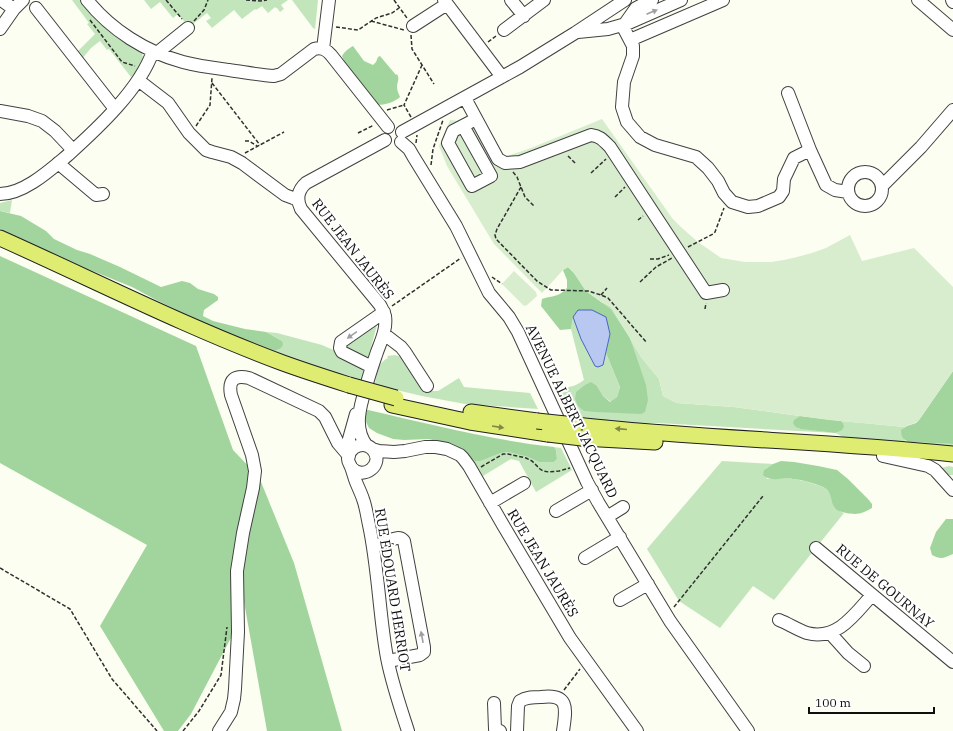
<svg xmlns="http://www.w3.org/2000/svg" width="953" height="731" font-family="'IBM Plex Serif',serif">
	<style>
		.green { fill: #c3e5bc }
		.forest { fill: #a2d59d }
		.pitch { fill: #d7edcd }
		.water { fill: #b9c8f1; stroke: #4665c1 }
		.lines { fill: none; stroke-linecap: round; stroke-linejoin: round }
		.minor-casing { stroke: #414141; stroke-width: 14 }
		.major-casing { stroke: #1f1f1f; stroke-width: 17 }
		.path { stroke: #303030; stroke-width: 1.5; stroke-dasharray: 4 2; stroke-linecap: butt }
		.minor { stroke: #fff; stroke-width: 12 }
		.major { stroke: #deec71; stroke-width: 15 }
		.major-bridge-casing { stroke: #1f1f1f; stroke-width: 17; stroke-linecap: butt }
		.major-bridge { stroke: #deec71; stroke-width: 15 }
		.oneway { fill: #9f9f9f }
		.oneway2 { fill: #808844 }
		.labels { text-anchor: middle; stroke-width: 4; stroke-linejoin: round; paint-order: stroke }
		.street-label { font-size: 14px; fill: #0e0e0e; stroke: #fff }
	</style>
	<rect width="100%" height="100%" fill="#fbfef0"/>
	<path class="green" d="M72 0H80L99 22 105 27 141 50C146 63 140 68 131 77L109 49 107 50 100 41 91 48 81 60 76 53 95 34 87 24 89 23Z
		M144 0H288L281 5 284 9 280 12 277 8H276L275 7 268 13 262 6 256 10 255 9 242 19 234 10 212 28 206 21 211 18 207 13 189 27 178 14 173 18 160 2 151 9Z
		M292 0H318L315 29 313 28Z
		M12 200 10 213 0 211V203Z
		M601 302 610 306 612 308 641 357 659 379 663 396 677 403 734 407 800 416 795 420 797 428 835 433 841 431 843 423 841 421 905 427 901 431 905 441 910 442 953 444V449L848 439 835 433 657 423H624L573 419 553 385C566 389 573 388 584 380L571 329 573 317 581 339 595 366 603 365 606 353 620 387 617 397 611 402 603 396 597 386 576 392 641 414 633 349 630 338 611 309Z
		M376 323 377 325 368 358 366 359 346 350 345 344Z
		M266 332 277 333 322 345 340 353 364 368V373L361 381 316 367 274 351 280 349 282 341Z
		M395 355 405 358 424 388 431 391H438L459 378 464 387 530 393 538 409 465 404 422 396 388 388 375 384C377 374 377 363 388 358L387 356Z
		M554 447 561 448 572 470 536 492 519 461 511 459 483 476 472 459 475 461 487 458 501 453 508 452 528 457 539 462H554L557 459 556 450Z
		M722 461 773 464 764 470 767 479C776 479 785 478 793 479 801 480 809 482 817 485 820 486 824 487 826 489 835 497 830 509 844 513L774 600 753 586 720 628 679 601 647 549Z
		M949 466 953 467V475H947L941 468Z"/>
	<path class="forest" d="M353 46 364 61 373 65 376 62 378 57 380 56 396 75 397 74C400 79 397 82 397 87 397 91 399 94 400 97 395 102 385 105 377 105 369 93 346 68 342 56 345 51 348 49 353 46Z
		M0 211 21 216 46 231 54 239 77 250 90 254 120 267 161 287 182 281 190 283 198 289 214 294 218 297V300L204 310 203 316 213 321 245 329 266 332 282 341 283 345 280 349 274 351 223 332 158 301 132 287 78 265 6 232 0 229Z
		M0 256 196 346 233 450 259 477 294 563 342 731H267L238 568 233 634 191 714 178 731H164L100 626 147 545 0 463Z
		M568 267 574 273 586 291 611 309 630 338 646 385 648 400 645 412 641 414 596 412 584 411 578 406 575 399 576 392 585 385 591 382 597 386 603 396 610 402 617 397 620 387 606 353 610 334 573 317 571 329 560 330 541 306 542 299C554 295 557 298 567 288V280L563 270Z
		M953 371V444L910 442C903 440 901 437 901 430L907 426 916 423 919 420Z
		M366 410H368C429 424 491 440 554 447L556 450 557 459 554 462H539L528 457 508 452 501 453 480 461H475L453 444 428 439 404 440 393 439 377 433 369 428 365 420V414Z
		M800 416 841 421 843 423 844 427 841 431 835 433 801 429C797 428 795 427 793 423L794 420Z
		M781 461 794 462 818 466 837 470 848 479 868 499 872 504V508C861 514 858 515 846 513 842 512 837 511 835 508 830 502 833 492 823 487 814 483 803 480 793 479 783 477 772 483 763 475L764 470 773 464Z
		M946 519H953V554C944 558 941 560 932 555L930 548 936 532Z"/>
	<path class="pitch" d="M473 112 498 159 531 148 602 119 672 218 682 228 698 242 721 258 745 262H771L784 260 797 257 812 253 826 248 850 235 862 261 914 248 953 287V371L919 420C915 424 909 424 905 427L829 420 734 407 677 403 663 396 659 379 641 357 612 308 610 306 601 302 586 291 574 273 568 267 563 270 542 293 494 244 447 166 439 146 450 120 459 121Z
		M514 271 536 292 537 296 527 305 524 306 502 284Z"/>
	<path class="water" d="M578 310H592L606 317 610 334 603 365 598 367 595 366 581 339 573 317Z"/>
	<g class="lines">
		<g class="minor-casing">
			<path id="minor" d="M1 0 14 9
				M87 0C111 30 146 52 183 62 198 66 214 68 229 70 244 72 259 75 274 76L281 74 314 49C321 47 326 49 331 55L388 127
				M444 0 502 77
				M511 0 524 16
				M918 0 953 30
				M952 0 953 2
				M36 8 115 109
				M622 25 633 46V56L624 82 622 107 627 122 640 137 655 145 696 157 708 168 718 181 724 193 732 202 748 207 758 206 779 197 783 191 784 179 794 158 810 150 826 185 835 190 848 192
				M624 25 681 0
				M413 26 447 4
				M0 29 14 9 23 0
				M504 30 544 0
				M578 32 608 29 622 25H624L636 8 652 0
				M630 40 723 0
				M323 49 329 0
				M157 53 188 28
				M138 80 168 103 189 133 206 150 212 152 231 157 242 163 285 195 293 198 298 199
				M788 93 810 150
				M465 98 498 159 505 163 520 162 591 135C600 136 603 140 610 147L706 293 723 290
				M0 111 28 116 42 121 55 131 73 150
				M463 126 491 176 472 186 448 143 453 131 476 119
				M402 132 520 67 575 33 625 0
				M401 142 409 149 413 156 456 226 489 293 509 317 518 332 587 482 598 502 670 621 748 731
				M58 163 96 195 103 194
				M848 189a17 17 0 1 1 34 0a17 17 0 1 1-34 0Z
				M882 186 921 147 953 110
				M0 194C24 194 50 170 68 155 98 128 140 89 153 51
				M384 334 401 347 405 352 427 386
				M372 367 342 352 340 348 341 342 384 312
				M367 446C353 429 360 406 366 387 369 375 373 364 377 352 381 341 387 329 385 316 384 312 382 309 380 305L301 209C296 199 298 190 306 183L385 140
				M372 449 379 451 394 452 405 451 425 447H436L447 449 460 455 463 458 469 466 503 525 570 638 637 731
				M349 454V439L356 414
				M883 456 928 466 935 470 953 490
				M351 467C363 482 385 464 373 450 365 440 349 446 348 459 348 462 350 464 351 467 353 472 354 477 356 482 358 487 361 493 363 499 366 507 367 516 369 525 378 567 379 610 386 652 390 678 400 706 408 731
				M490 503 524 483
				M556 511 592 490
				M607 517 623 507
				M373 547C379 545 393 538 398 538 402 538 402 539 404 541L424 647V652L420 655 388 661
				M816 548 953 662
				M585 558 620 537
				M620 600 648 584
				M779 620C789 624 798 630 807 633 837 641 855 614 872 595
				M830 633 848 653 864 666
				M494 703 495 729 500 731
				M219 731 231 712 234 699 235 689 238 632 237 571 243 533 253 488 255 471 252 455 231 395C228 379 235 375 249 378L319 411 325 417 338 443 349 456
				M517 731 518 706 520 701C526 697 534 697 541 697 570 693 566 710 563 731"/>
		</g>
		<g class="major-casing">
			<path id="major" d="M0 238C94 280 186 327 283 363 305 371 327 378 349 385
				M392 405 470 422 548 434
				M471 412 537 421
				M575 425C701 439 827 441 953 454
				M582 438 655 442"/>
		</g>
		<path class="path" d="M166 0 182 19
			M246 0 260 1 267 0
			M394 0 407 18
			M90 20 122 62 135 66
			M194 21 204 10 208 0
			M371 21 404 30
			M336 27 358 30 376 18 392 13 399 8
			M411 35 412 49 434 84
			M488 42 496 36
			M212 83 260 145
			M387 110 404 105
			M411 117 404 105 422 65
			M196 126 210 105 212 78
			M358 133 374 125
			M245 141H249L257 146
			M416 143 417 135
			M245 153 284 132
			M568 156 576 164
			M431 165 433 149 443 120
			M513 172 517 177 525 197 534 206
			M591 173 606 159
			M521 187 497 229 495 235 496 239 537 281 551 290 588 291 601 295 608 298 647 343
			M615 197 625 187
			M638 220 643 216
			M688 247 713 234 715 232 724 208
			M650 259H658L669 255
			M492 277 502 284
			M640 282 656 267 672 258
			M601 295 607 288
			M392 306 461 258
			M705 309 706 303
			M481 467 503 454H508L526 458 532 461 540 469 543 471 549 472 559 471 570 468
			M0 568 70 609 112 679 157 731
			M674 607 763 496
			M564 690 580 669
			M183 731 199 711 221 675 227 627"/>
		<use href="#minor" class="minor"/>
		<use href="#major" class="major"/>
		<g class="major-bridge-casing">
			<path id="major-bridge" d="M349 385 396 398
				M537 421 575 425
				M548 434 582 438"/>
		</g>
		<use href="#major-bridge" class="major-bridge"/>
	</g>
	<defs><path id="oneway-solid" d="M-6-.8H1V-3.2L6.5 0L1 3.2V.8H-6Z"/></defs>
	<g class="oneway">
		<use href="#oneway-solid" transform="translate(652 12) rotate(-23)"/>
		<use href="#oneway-solid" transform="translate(352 335) rotate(145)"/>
		<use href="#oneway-solid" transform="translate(422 637) rotate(-101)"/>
	</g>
	<g class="oneway2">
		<use href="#oneway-solid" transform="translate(498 427) rotate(9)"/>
		<use href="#oneway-solid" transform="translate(621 429) rotate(-175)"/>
	</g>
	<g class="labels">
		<g class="street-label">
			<text transform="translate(353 249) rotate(52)" y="5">RUE JEAN JAURÈS</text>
			<text transform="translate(572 411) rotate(64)" y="5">AVENUE ALBERT JACQUARD</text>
			<text transform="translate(543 563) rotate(59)" y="5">RUE JEAN JAURÈS</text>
			<text transform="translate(885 586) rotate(40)" y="5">RUE DE GOURNAY</text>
			<text transform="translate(393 590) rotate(81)" y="5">RUE ÉDOUARD HERRIOT</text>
		</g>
	</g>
	<path d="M809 707v6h125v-6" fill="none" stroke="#0e0e0e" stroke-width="2"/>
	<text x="815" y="707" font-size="12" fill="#0e0e0e" stroke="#ffffff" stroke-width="3" paint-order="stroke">100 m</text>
</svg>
